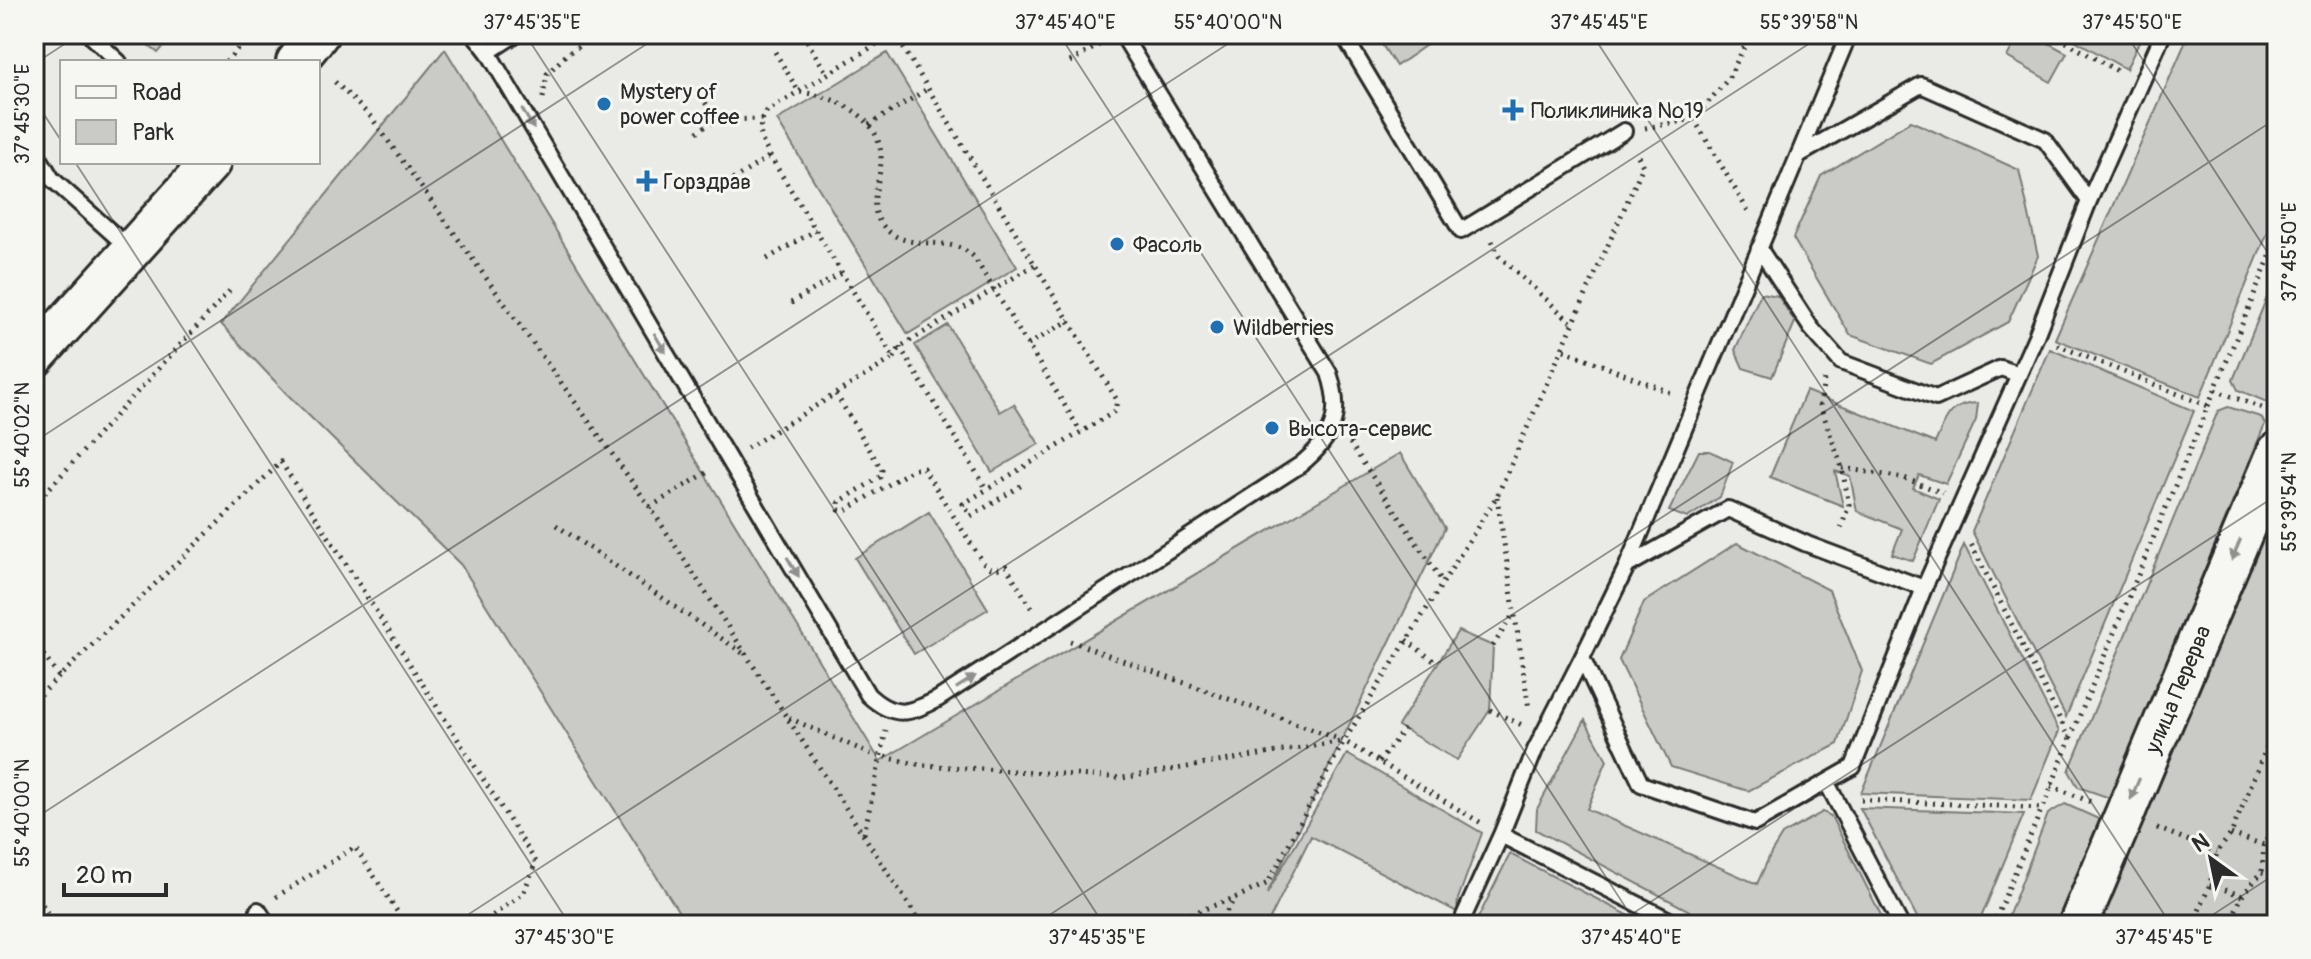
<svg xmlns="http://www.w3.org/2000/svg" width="2311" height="959" font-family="Pangolin,sans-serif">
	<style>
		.green { fill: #cacac7; stroke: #7a7a79; stroke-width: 2 }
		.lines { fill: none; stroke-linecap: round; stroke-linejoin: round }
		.lane-casing { stroke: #2b2b2b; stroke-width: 20 }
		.secondary-casing { stroke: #2b2b2b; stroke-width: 44 }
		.path { stroke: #2b2b2b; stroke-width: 5; stroke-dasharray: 2 6; stroke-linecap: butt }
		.lane { stroke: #f6f6f2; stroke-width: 14 }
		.secondary { stroke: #f6f6f2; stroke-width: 38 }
		.oneway { fill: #90908e }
		.ticks { fill: none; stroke: #2b2b2b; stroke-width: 2; stroke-opacity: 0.45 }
		.poi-dot { fill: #1f6fb2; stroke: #f6f6f2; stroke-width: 3 }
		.labels { text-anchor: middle; stroke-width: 6; stroke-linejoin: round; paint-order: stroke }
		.poi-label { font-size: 22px; fill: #2b2b2b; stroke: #f6f6f2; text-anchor: start }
		.street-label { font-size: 22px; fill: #2b2b2b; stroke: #f6f6f2 }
		.neatline { fill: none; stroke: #2b2b2b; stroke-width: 3 }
		.ticks-label { font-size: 20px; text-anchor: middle; fill: #2b2b2b }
	</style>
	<rect width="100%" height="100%" fill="#eaeae6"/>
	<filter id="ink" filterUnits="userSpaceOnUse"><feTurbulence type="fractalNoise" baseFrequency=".0125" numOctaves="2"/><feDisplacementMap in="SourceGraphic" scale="16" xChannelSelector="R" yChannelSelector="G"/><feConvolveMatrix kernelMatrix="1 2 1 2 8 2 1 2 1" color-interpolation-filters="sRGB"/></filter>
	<g filter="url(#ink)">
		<path class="green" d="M134 34H175L158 53Z
			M1375 34H1442L1396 66Z
			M2019 34H2032L2067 53 2051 82 2007 57Z
			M2064 34H2143L2126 69Z
			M2189 34H2277V210L2200 397 2055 339Z
			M445 49 880 761 1400 453 1445 528 1267 894 1347 754 1482 833 1458 899 1457 912 1311 836 1267 925H687L461 565 285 392 221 324Z
			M887 53 1017 267 908 334 777 120Z
			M1911 121 2019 170 2038 256 2008 322 1931 364 1850 335 1793 238 1821 176Z
			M2277 273V397L2274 405 2238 390 2233 380Z
			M1761 293 1778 296 1795 322 1772 377 1743 368 1735 350Z
			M948 325 1000 412 1014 404 1039 444 992 472 915 345Z
			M2050 349 2194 411 2066 717 1972 531Z
			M1806 391 1935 443C1946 420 1948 404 1978 403L1976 420 1946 484 1919 475 1913 488 1939 499 1913 561 1892 554 1902 529 1857 511 1850 476 1835 471 1843 506 1770 477Z
			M2228 407 2261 417 2265 424 2110 798 2078 787 2069 771 2218 411Z
			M1699 451H1710L1733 462 1720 497 1687 518 1669 511Z
			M2277 500V925H2098Z
			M929 512 988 609 914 654 855 558Z
			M1737 543 1829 590 1862 671 1838 744 1748 791 1671 767 1619 660 1644 602Z
			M1964 545 2059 731 2031 800 1861 793Z
			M1458 631 1493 646 1490 710 1457 760 1398 726Z
			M1585 720 1607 760 1587 809 1757 884 1771 853 1782 835 1823 812 1831 816 1886 925H1716L1536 830 1537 809Z
			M2065 804 2103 821 2059 925H2005L2048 814Z
			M1860 808 2024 814 1978 925H1921Z
			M1510 854 1647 925H1481L1476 922Z"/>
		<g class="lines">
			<g class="lane-casing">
				<path id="lane" d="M89 34 119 62
					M474 34 488 52 868 695C894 719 909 714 938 699L1300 465C1334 437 1343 415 1329 373L1122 34
					M1343 34 1461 231 1624 131
					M1849 34 1627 566 1582 658 1641 784 1755 823 1853 767 1924 588 2036 336 2089 201 2163 34
					M488 52 516 34
					M34 149 52 179 130 249
					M1799 155 1921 85 2045 140 2089 201
					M1759 248 1811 328 1841 362 1936 398 2001 368 2017 374
					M1627 566 1728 509 1807 544 1924 588
					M1582 658 1535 750 1501 835 1679 925
					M1827 783 1901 925
					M258 910 268 925
					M1464 916 1501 835"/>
			</g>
			<g class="secondary-casing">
				<g id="secondary">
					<path d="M296 62 319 34"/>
					<path d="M34 358 211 162"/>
					<path id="s1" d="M2078 925 2277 452"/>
				</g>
			</g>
			<path class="path" d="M803 34 827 74
				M895 34 1117 400 1115 411 1109 415 963 504 971 516 1022 485
				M2052 34 2121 73
				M775 52 799 92C836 96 883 117 881 161 880 186 864 209 887 230 912 253 949 233 974 257L1081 432
				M226 62 250 34
				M1070 62 1101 44
				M335 82 371 117 650 507 922 925
				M697 89 716 120 762 119
				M543 98 547 74 567 54 598 34
				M1694 119 1748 211
				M869 125 929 88
				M1645 128 1694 119 1728 79 1751 34
				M697 132 716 120
				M726 184 770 156
				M1492 241 1499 256 1574 325
				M767 259 816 230
				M791 303 842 273
				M1028 345 1070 320
				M2057 345 2208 406 2070 739
				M900 347 987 490
				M1564 350 1674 394
				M894 358 900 347 1036 264
				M1824 380 1820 405 1842 468 1849 505 1840 531
				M2215 390 2272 412
				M836 394 882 470 880 477 839 502V510L845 511 914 469 923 468 982 561C990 570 995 570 1006 566L1033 611
				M2208 406 2277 240
				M1350 443 1442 581
				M747 448 894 358 770 156C761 140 755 128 767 111L893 34
				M1842 468 1904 478 1943 493
				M1497 497 1529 709
				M34 505 233 287
				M650 507 711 470
				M556 525 747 656
				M1406 640 1438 664
				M1070 641 1344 741 1483 824
				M34 642 59 677 281 462 536 862 523 894 479 925
				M1493 646 1514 613
				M34 700 59 677
				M1490 710 1522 725
				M789 718 871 754 921 765 1122 778 1343 741
				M1379 762 1404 729
				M2051 786 2091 802
				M1861 800 2043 808 2070 739 1971 544
				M2157 828 2217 852
				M864 834 886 731
				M2231 834 2264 845
				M2262 872 2277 878
				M2210 884 2242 896
				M34 891 55 925
				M276 897 355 847 406 925
				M1161 925 1234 898
				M1218 925 1235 898 1268 883 1344 741 1497 496 1643 166 1636 152
				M1993 925 2042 808
				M2193 925 2210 884 2217 852 2231 834 2277 722
				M2229 925 2242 896 2262 872 2264 845 2277 813"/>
			<use href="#lane" class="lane"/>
			<use href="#secondary" class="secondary"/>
		</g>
		<defs><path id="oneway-solid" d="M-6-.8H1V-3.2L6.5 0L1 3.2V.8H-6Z" transform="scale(2)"/></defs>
		<g class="oneway">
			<use href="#oneway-solid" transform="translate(528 119) rotate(59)"/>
			<use href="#oneway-solid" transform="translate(660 343) rotate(59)"/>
			<use href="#oneway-solid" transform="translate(2236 550) rotate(113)"/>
			<use href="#oneway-solid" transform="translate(793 567) rotate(59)"/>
			<use href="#oneway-solid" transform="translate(966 682) rotate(-32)"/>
			<use href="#oneway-solid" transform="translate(2135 789) rotate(113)"/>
		</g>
	</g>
	<path class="ticks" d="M525 34 1104 925M1059 34 1637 925M1592 34 2171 925M2126 34 2277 267M34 64 80 34M34 99 62 142M75 162 570 925M34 442 662 34M34 819 1243 34M34 920 37 925M452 925 1824 34M1034 925 2277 118M1615 925 2277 495M2197 925 2277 873"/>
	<g class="poi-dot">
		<circle cx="604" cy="104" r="8"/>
		<path d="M1509 98h8v8h8v8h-8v8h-8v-8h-8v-8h8z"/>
		<path d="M643 169h8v8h8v8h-8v8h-8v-8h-8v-8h8z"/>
		<circle cx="1117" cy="244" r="8"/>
		<circle cx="1217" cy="327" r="8"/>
		<circle cx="1272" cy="428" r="8"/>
	</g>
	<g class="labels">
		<g class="poi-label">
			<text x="620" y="99">Mystery of<tspan x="620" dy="25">power coffee</tspan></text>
			<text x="1531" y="118">Поликлиника №19</text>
			<text x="663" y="189">Горздрав</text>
			<text x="1133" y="252">Фасоль</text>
			<text x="1233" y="335">Wildberries</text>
			<text x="1288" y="436">Высота-сервис</text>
		</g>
		<g class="street-label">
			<text dy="8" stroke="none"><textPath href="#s1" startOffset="256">улица Перерва</textPath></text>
		</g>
	</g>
	<rect width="2311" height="959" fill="none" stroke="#f6f6f2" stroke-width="88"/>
	<rect x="60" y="60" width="260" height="104" fill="#f6f6f2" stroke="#a5a5a2" stroke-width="2"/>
	<rect x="76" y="86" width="40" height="12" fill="#f6f6f2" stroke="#a5a5a2" stroke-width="2"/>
	<text x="132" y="100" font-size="24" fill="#2b2b2b">Road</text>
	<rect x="76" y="120" width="40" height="24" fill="#cacac7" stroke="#a5a5a2" stroke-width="2"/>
	<text x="132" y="140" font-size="24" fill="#2b2b2b">Park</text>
	<g transform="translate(2211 859) rotate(327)" stroke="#f6f6f2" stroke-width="6" paint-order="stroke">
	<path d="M0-6L14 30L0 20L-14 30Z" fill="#2b2b2b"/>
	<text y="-12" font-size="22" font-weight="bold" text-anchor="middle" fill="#2b2b2b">N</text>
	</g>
	<path d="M64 883v12h102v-12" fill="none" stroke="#2b2b2b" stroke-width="4"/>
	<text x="76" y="883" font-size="24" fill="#2b2b2b" stroke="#f6f6f2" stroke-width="6" paint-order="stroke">20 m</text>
	<rect x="44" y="44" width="2223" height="871" class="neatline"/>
	<g class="ticks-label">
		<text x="532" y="29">37°45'35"E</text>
		<text x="1065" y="29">37°45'40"E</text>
		<text x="1228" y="29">55°40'00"N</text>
		<text x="1599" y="29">37°45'45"E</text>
		<text x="1809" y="29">55°39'58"N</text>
		<text x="2132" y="29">37°45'50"E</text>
		<text transform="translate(22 114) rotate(-90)" y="7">37°45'30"E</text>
		<text transform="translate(2289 252) rotate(-90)" y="7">37°45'50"E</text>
		<text transform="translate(22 435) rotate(-90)" y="7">55°40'02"N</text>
		<text transform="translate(2289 502) rotate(-90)" y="7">55°39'54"N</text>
		<text transform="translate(22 813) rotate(-90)" y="7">55°40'00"N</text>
		<text x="564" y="944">37°45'30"E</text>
		<text x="1097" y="944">37°45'35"E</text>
		<text x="1631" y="944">37°45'40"E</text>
		<text x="2164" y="944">37°45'45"E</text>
	</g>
</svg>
